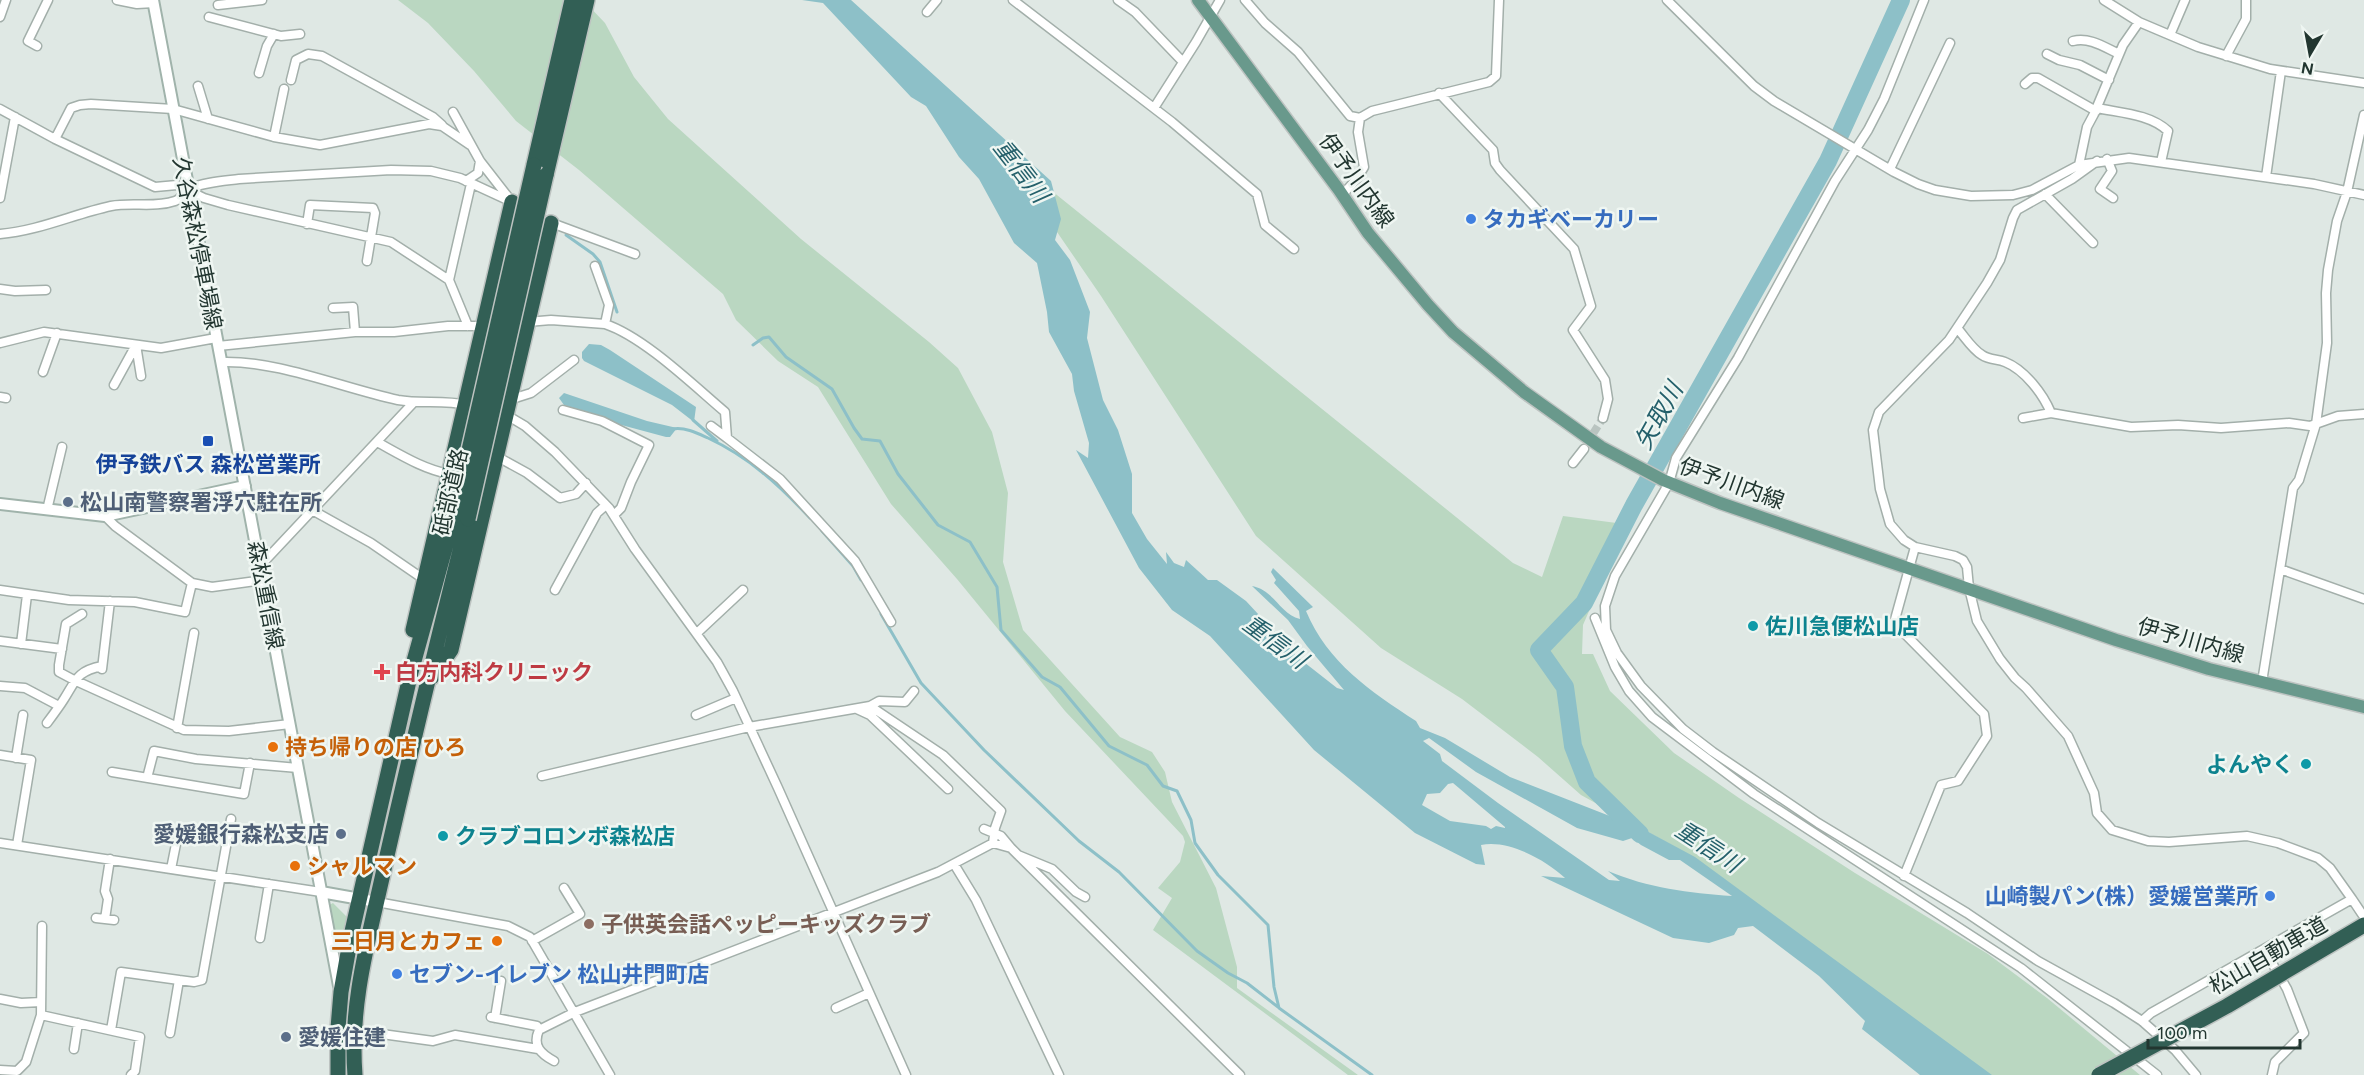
<svg xmlns="http://www.w3.org/2000/svg" width="2364" height="1075" font-family="Figtree,'Noto Sans JP',sans-serif">
	<style>
		.green { fill: #bad7c1 }
		.water { fill: #8dc0c8; fill-rule: evenodd }
		.lines { fill: none; stroke-linecap: round; stroke-linejoin: round }
		.stream { stroke: #8dc0c8; stroke-width: 3 }
		.river { stroke: #8dc0c8; stroke-width: 18 }
		.street-tunnel { stroke: #b9c4c0; stroke-width: 8; stroke-dasharray: 8 4; stroke-linecap: butt }
		.street-casing { stroke: #a3afaa; stroke-width: 11 }
		.secondary-casing { stroke: #a0b3ab; stroke-width: 14 }
		.primary-casing { stroke: #bdc3c1; stroke-width: 15 }
		.highway-casing { stroke: #bdc3c1; stroke-width: 18 }
		.street { stroke: #fff; stroke-width: 8 }
		.secondary { stroke: #fff; stroke-width: 10 }
		.primary { stroke: #69998c; stroke-width: 12 }
		.highway { stroke: #325f55; stroke-width: 15 }
		.highway-bridge-casing { stroke: #bdc3c1; stroke-width: 18; stroke-linecap: butt }
		.highway-bridge { stroke: #325f55; stroke-width: 15 }
		.shop-dot { fill: #3f7fe0; stroke: #eff6f2; stroke-width: 2 }
		.transit-dot { fill: #1a4fb4; stroke: #eff6f2; stroke-width: 2 }
		.service-dot { fill: #5c6f8a; stroke: #eff6f2; stroke-width: 2 }
		.culture-dot { fill: #0f9aa8; stroke: #eff6f2; stroke-width: 2 }
		.health-dot { fill: #e0444e; stroke: #eff6f2; stroke-width: 2 }
		.food-dot { fill: #e8710a; stroke: #eff6f2; stroke-width: 2 }
		.education-dot { fill: #8d6e63; stroke: #eff6f2; stroke-width: 2 }
		.labels { text-anchor: middle; stroke-width: 5; stroke-linejoin: round; paint-order: stroke }
		.street-label { font-size: 22px; fill: #223630; stroke: #eff6f2 }
		.shop-label { font-size: 22px; font-weight: bold; fill: #366cbe; stroke: #eff6f2; text-anchor: start }
		.transit-label { font-size: 22px; font-weight: bold; fill: #164399; stroke: #eff6f2 }
		.service-label { font-size: 22px; font-weight: bold; fill: #4e5e75; stroke: #eff6f2; text-anchor: start }
		.culture-label { font-size: 22px; font-weight: bold; fill: #0d838f; stroke: #eff6f2; text-anchor: start }
		.health-label { font-size: 22px; font-weight: bold; fill: #be3a42; stroke: #eff6f2; text-anchor: start }
		.food-label { font-size: 22px; font-weight: bold; fill: #c56008; stroke: #eff6f2; text-anchor: start }
		.education-label { font-size: 22px; font-weight: bold; fill: #785e54; stroke: #eff6f2; text-anchor: start }
		.water-label { font-size: 24px; font-style: italic; fill: #24606b; stroke: #eff6f2 }
	</style>
	<rect width="100%" height="100%" fill="#dfe8e4"/>
	<path class="green" d="M398 0H583L605 23 634 77 668 119 801 239 929 342 958 368 992 432 1008 493 1003 562 1023 630 1120 737 1152 752 1165 772 1172 802 1216 888 1237 967V988L1358 1075H1348L1153 930 1172 898 1158 888 1180 862 1185 842 1183 836 1065 711 957 579 891 504 818 387 778 361 736 320 723 294 579 170 516 121 474 71 428 23Z
		M1000 149 1513 563 1542 577 1563 516 1632 525 1605 574 1583 625 1582 654H1593L1610 691 1674 753 1739 798 1855 873 1988 954 2047 998 2140 1075H1990L1695 858 1581 795 1538 757 1462 699 1381 648 1256 536 1101 296Z
		M333 903 348 918 339 962 329 905Z"/>
	<path class="water" d="M802 0H851L1051 181 1061 219 1055 240 1070 260 1090 312 1087 338 1103 400 1118 430 1132 474V513L1147 539 1167 564 1166 552 1174 563 1184 567 1186 560 1208 580H1217L1246 601 1300 659 1337 688 1344 690 1307 646 1288 620 1252 586C1274 590 1280 614 1300 619L1299 611 1274 583 1276 580 1271 572 1273 568 1313 607 1306 611C1328 663 1370 691 1416 721L1420 728 1445 738 1510 777 1643 829 1695 857 1992 1075H1920L1862 1029 1865 1021 1819 976 1753 926 1738 928 1734 935 1709 943 1673 938 1541 876 1565 878C1546 860 1508 839 1481 845L1485 865 1476 864 1415 833 1314 750 1210 636 1172 610 1139 568 1076 450 1088 458 1089 443 1074 391 1072 374 1049 332 1047 312 1037 263 1014 243 979 179 959 157 926 106 911 97 823 3ZM1429 738 1476 772 1577 828 1623 841 1632 838 1641 845 1669 860H1680L1732 896C1689 893 1648 888 1608 871L1620 881 1609 880 1498 803 1442 761 1440 754 1423 741ZM1453 783 1505 827V828L1496 826 1491 829 1486 826 1450 821 1422 805 1427 794 1440 793 1448 784Z
		M589 344 601 345 610 350 696 407 694 422 672 405 584 361 582 358V352Z
		M564 393 647 421 677 428 670 437H666L614 423 564 405 559 398Z"/>
	<g class="lines">
		<path class="stream" d="M566 235 593 254 600 262 617 312
			M753 345 763 338 769 337 786 357 832 389 854 428 862 439 880 441 898 474 938 525 970 542 997 587 1001 630 1042 677 1060 687 1109 746 1147 765 1163 786 1177 791 1191 820 1195 843 1218 875 1268 925 1274 987 1279 1008 1372 1075
			M693 420 717 441
			M673 429C685 427 697 433 708 438 749 457 779 485 810 518
			M822 531 853 566 861 580
			M881 614 921 683 984 750 1079 841 1119 872 1197 951 1228 973 1247 983 1278 1007"/>
		<path class="river" d="M1640 834 1587 782 1573 746 1565 687 1539 650 1584 603 1634 505 1828 161 1901 0"/>
		<path class="street-tunnel" d="M1587 443 1603 418"/>
		<g class="street-casing">
			<path id="street" d="M117 0 137 4 154 3
				M1013 0 1172 122 1257 194 1265 225 1294 249
				M1118 0 1135 12 1183 62
				M1245 0 1265 23 1298 52 1350 116 1360 118 1372 111 1489 82 1496 76 1499 0
				M1667 0 1754 86 1774 101 1894 172 1918 184 1935 190 1971 196 2013 195 2032 190 2079 165 2129 158 2314 184 2364 195
				M1924 0 1884 99 1868 130 1835 181 1738 358 1676 458 1669 483 1615 576 1605 606 1606 630 1617 653 1641 686 1683 729 1713 752 1818 823 1967 913 2038 961 2114 1003 2142 1021 2175 1050 2196 1075
				M2104 0 2139 22 2198 47 2270 69 2364 83
				M218 5 262 0
				M927 12 937 0
				M0 17 6 0
				M209 17 281 36 300 34
				M2170 35 2185 0
				M2073 41C2090 37 2104 47 2119 54
				M37 46 28 41 48 0
				M2047 54 2059 60 2080 65 2109 80
				M2226 56 2246 19V0
				M259 73 267 46 274 34
				M291 80 296 60 308 54 322 56 433 117 442 125
				M2025 84 2032 78H2038L2096 111
				M198 86 208 119
				M1439 93 1493 150 1495 163 1500 170 1574 249 1591 306 1573 330 1605 380 1608 399 1603 418
				M1154 108 1196 42 1220 0
				M2097 108C2121 113 2150 114 2168 131L2161 162
				M0 109 55 139 155 187 177 185 204 198 228 205 391 242 449 280 468 326
				M453 112 480 161 512 202
				M274 137 284 89
				M55 139 71 108 80 105 91 104 173 109 274 137 320 145 429 124 442 126 470 145
				M2107 159 2112 171 2100 189 2113 198
				M2079 165 2087 127 2094 114 2123 45 2139 22
				M1890 169 1950 43
				M2266 177 2281 71
				M466 181 478 173 480 161
				M2045 194 2093 243
				M1342 195 1356 180 1364 167 1358 132 1360 118
				M0 198 15 117
				M549 222 635 254
				M307 224 310 205 373 208 375 213 367 261
				M0 234C38 231 74 214 111 206 132 202 155 208 175 201 181 199 184 192 189 189 204 182 223 181 239 179L391 170 431 171 460 178 512 202
				M595 266 609 305 605 324
				M449 280 471 184
				M0 289 15 291 46 290
				M333 308 353 307 355 332
				M527 322 551 320 605 324C644 337 693 385 725 412L727 438 780 479 855 561 891 622
				M1957 328C1965 337 1972 349 1982 355 1989 360 1998 359 2005 362 2025 370 2043 394 2051 413L2131 427 2178 425 2221 428 2289 423 2310 426 2338 416 2364 414
				M0 343 44 332 161 348 216 338
				M218 346 355 332H394L448 326H487
				M221 362C277 360 342 388 398 400 420 404 444 400 467 405
				M43 372 57 333
				M114 385 136 345 141 376
				M0 397 6 398
				M509 400 531 393 574 360
				M563 410 602 421 649 445 631 482 621 508 614 515
				M503 413 525 426 555 452 609 508 635 549 717 662 733 691 778 788 906 1075
				M2023 418 2051 413
				M711 426 727 438
				M377 442C401 455 423 469 449 474
				M496 456 527 473 560 498 576 494 586 483
				M1573 463 1584 449
				M47 510 62 447
				M312 510 371 543 419 576 425 577
				M105 516 115 526 192 583 212 587 263 580
				M1915 547 1955 556 1963 560 1967 567 1969 588 1977 621 2000 659 2015 678 2026 688 2068 736 2094 793 2097 813 2112 830 2148 841 2169 842 2247 836 2278 843 2318 858 2330 868 2352 899
				M260 566 414 402
				M2280 569 2364 599
				M0 590 69 600 135 602 185 612 192 583
				M555 590 597 513 606 505
				M82 614 66 624 59 665V672L74 680 184 730 229 731 290 724
				M1595 618 1615 667 1629 691 1652 717 1754 794 2021 968 2157 1075
				M697 633 743 590
				M0 641 62 649
				M21 644 27 595
				M102 669 110 601
				M2262 682 2293 488 2299 480 2316 424 2327 343 2326 293 2328 270 2337 221 2347 192 2364 115
				M0 686 25 688 59 706
				M870 706 943 755 1001 811 995 828 993 843
				M857 709 870 715 948 789
				M696 715 736 698
				M47 723C53 715 59 707 64 699 76 680 77 671 102 666
				M177 728 194 633
				M0 755 31 760 17 845
				M16 758 23 715
				M112 772 244 794 250 763
				M542 776 749 727 870 706 879 701 905 702 914 691
				M147 778 154 751 196 759 298 768
				M984 829 1001 836 1011 848
				M0 843 321 892
				M1019 856 1240 1075
				M954 864 976 900 1059 1075
				M171 869 176 844
				M1904 876 1941 785 1958 781 1987 736 1984 714 1894 623 1915 547 1904 540 1890 524 1880 489 1873 430 1879 412 1949 340 1987 283 2000 260 2013 218 2017 210 2072 179 2097 161
				M377 902 508 926 530 937 610 1075
				M96 918 114 920
				M105 919 108 899 105 891 110 859
				M260 938 269 884
				M532 941 580 914 564 888
				M2264 949 2287 989 2304 1033 2275 1062 2272 1075
				M179 980 194 982 202 980 231 819
				M0 999 21 1003 41 1002
				M836 1008 869 993
				M41 1015 140 1037 135 1071 131 1075
				M491 1017 537 1026 539 1030
				M495 1018 501 981
				M2142 1021 2151 1013 2352 899 2364 917
				M338 1028 433 1041 455 1035 538 1049
				M111 1030 121 972 179 980 170 1033
				M74 1049 78 1023
				M554 1061C541 1054 532 1046 539 1030L575 1012 938 872 993 843 1011 848 1018 855 1052 869 1076 892 1085 897
				M0 1070 17 1071 26 1062 41 1015 42 926"/>
		</g>
		<g class="secondary-casing">
			<path id="secondary" d="M153 0 339 986
				M0 504 105 516 245 486
				M321 892 377 902"/>
		</g>
		<g class="primary-casing">
			<path id="primary" d="M1198 0 1339 190 1368 233 1428 305 1453 332 1524 392 1601 447 1663 480 1720 503 2116 640 2209 669 2364 707"/>
		</g>
		<g class="highway-casing">
			<path id="highway" d="M534 165 572 0
				M546 175 587 0
				M413 630 512 202
				M432 677 451 650 551 223
				M338 1075V1028L341 992 351 936 411 672 454 516
				M355 1075C349 1001 371 931 386 860 412 746 439 633 468 519"/>
		</g>
		<use href="#street" class="street"/>
		<use href="#secondary" class="secondary"/>
		<use href="#primary" class="primary"/>
		<use href="#highway" class="highway"/>
		<g class="highway-bridge-casing">
			<path id="highway-bridge" d="M454 516 534 165
				M468 519 546 175
				M2099 1075 2227 1006 2364 925"/>
		</g>
		<use href="#highway-bridge" class="highway-bridge"/>
	</g>
	<g class="shop-dot">
		<circle cx="1471" cy="219" r="6"/>
		<circle cx="2270" cy="896" r="6"/>
		<circle cx="397" cy="974" r="6"/>
	</g>
	<rect class="transit-dot" x="202" y="435" width="12" height="12" rx="3"/>
	<g class="service-dot">
		<circle cx="68" cy="502" r="6"/>
		<circle cx="341" cy="834" r="6"/>
		<circle cx="286" cy="1037" r="6"/>
	</g>
	<g class="culture-dot">
		<circle cx="1753" cy="626" r="6"/>
		<circle cx="2306" cy="764" r="6"/>
		<circle cx="443" cy="836" r="6"/>
	</g>
	<path class="health-dot" d="M379 663h6v6h6v6h-6v6h-6v-6h-6v-6h6z"/>
	<g class="food-dot">
		<circle cx="273" cy="747" r="6"/>
		<circle cx="295" cy="866" r="6"/>
		<circle cx="497" cy="941" r="6"/>
	</g>
	<circle class="education-dot" cx="589" cy="924" r="6"/>
	<g class="labels">
		<g class="street-label">
			<text transform="translate(1357 180) rotate(54)" y="8">伊予川内線</text>
			<text transform="translate(198 243) rotate(79)" y="8">久谷森松停車場線</text>
			<text transform="translate(1732 483) rotate(20)" y="8">伊予川内線</text>
			<text transform="translate(450 492) rotate(-77)" y="8">砥部道路</text>
			<text transform="translate(266 595) rotate(79)" y="8">森松重信線</text>
			<text transform="translate(2191 640) rotate(16)" y="8">伊予川内線</text>
			<text transform="translate(2268 955) rotate(-30)" y="8">松山自動車道</text>
		</g>
		<g class="shop-label">
			<text x="1483" y="227">タカギベーカリー</text>
			<text x="2258" y="904" text-anchor="end">山崎製パン(株）愛媛営業所</text>
			<text x="409" y="982">セブン-イレブン 松山井門町店</text>
		</g>
		<g class="transit-label">
			<text x="208" y="472">伊予鉄バス 森松営業所</text>
		</g>
		<g class="service-label">
			<text x="80" y="510">松山南警察署浮穴駐在所</text>
			<text x="329" y="842" text-anchor="end">愛媛銀行森松支店</text>
			<text x="298" y="1045">愛媛住建</text>
		</g>
		<g class="culture-label">
			<text x="1765" y="634">佐川急便松山店</text>
			<text x="2294" y="772" text-anchor="end">よんやく</text>
			<text x="455" y="844">クラブコロンボ森松店</text>
		</g>
		<g class="health-label">
			<text x="395" y="680">白方内科クリニック</text>
		</g>
		<g class="food-label">
			<text x="285" y="755">持ち帰りの店 ひろ</text>
			<text x="307" y="874">シャルマン</text>
			<text x="485" y="949" text-anchor="end">三日月とカフェ</text>
		</g>
		<g class="education-label">
			<text x="601" y="932">子供英会話ペッピーキッズクラブ</text>
		</g>
		<g class="water-label">
			<text transform="translate(1021 171) rotate(52)" y="8">重信川</text>
			<text transform="translate(1659 416) rotate(-61)" y="8">矢取川</text>
			<text transform="translate(1275 642) rotate(36)" y="8">重信川</text>
			<text transform="translate(1708 847) rotate(33)" y="8">重信川</text>
		</g>
	</g>
	<g transform="translate(2310 54) rotate(190)" stroke="#eff6f2" stroke-width="4.5" paint-order="stroke">
	<path d="M0-4.5L10 22L0 15L-10 22Z" fill="#223630"/>
	<text y="-9" font-size="16" font-weight="bold" text-anchor="middle" fill="#223630">N</text>
	</g>
	<path d="M2148 1039v9h152v-9" fill="none" stroke="#223630" stroke-width="3"/>
	<text x="2157" y="1039" font-size="18" fill="#223630" stroke="#eff6f2" stroke-width="4.5" paint-order="stroke">100 m</text>
</svg>
